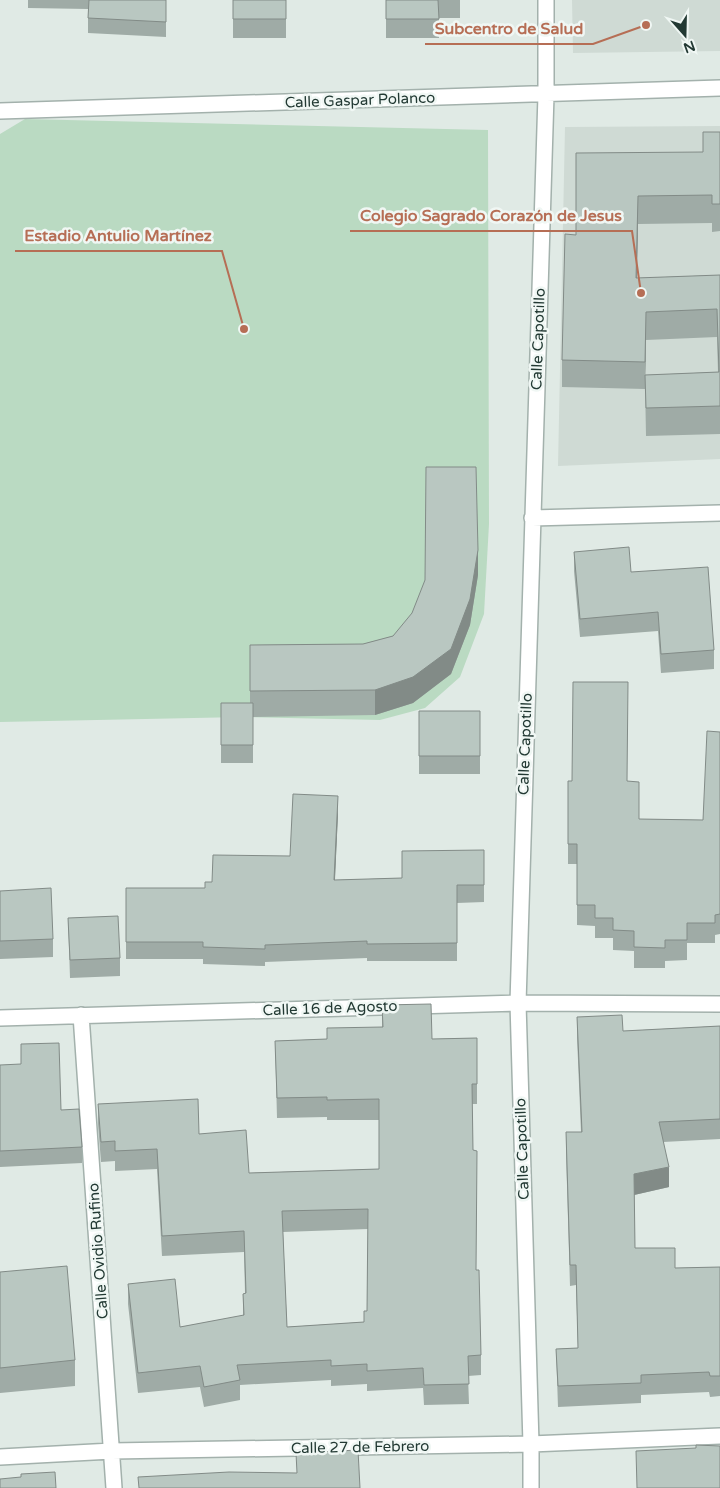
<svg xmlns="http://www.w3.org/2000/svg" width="720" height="1488" font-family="'Varela Round',sans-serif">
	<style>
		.built { fill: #cfdad4 }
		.green { fill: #badac2 }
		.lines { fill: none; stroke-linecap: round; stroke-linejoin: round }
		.minor-casing { stroke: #a3b1ac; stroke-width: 18 }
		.minor { stroke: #fff; stroke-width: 15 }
		.wall { fill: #9faba6; fill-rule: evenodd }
		.shaded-wall { fill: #828b87 }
		.building { fill: #b9c7c1; stroke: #828b87; fill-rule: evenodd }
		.labels { text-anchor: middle; stroke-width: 5; stroke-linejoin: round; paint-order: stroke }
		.street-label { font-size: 15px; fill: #223933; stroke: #f0f7f4 }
		.leader { fill: none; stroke: #b66e55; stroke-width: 2 }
		.callout-dot { fill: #b66e55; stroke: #f0f7f4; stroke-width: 2 }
		.callout-label { font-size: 16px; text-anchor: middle; font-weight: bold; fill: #b66e55; stroke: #f0f7f4; stroke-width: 5; stroke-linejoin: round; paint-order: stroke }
	</style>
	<rect width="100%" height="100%" fill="#e0eae5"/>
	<path class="built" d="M572 0H720V51L573 53Z
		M720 126V459L558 466 565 127Z"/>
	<path class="green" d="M25 119 488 130 489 524 484 614 460 677 425 708 380 720 242 717 0 722V134Z"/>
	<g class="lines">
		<g class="minor-casing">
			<path id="minor" d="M0 111 720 88
				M532 518 720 513
				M81 1015 114 1488
				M0 1018 518 1003 720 1004
				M0 1457 112 1451 531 1444 720 1436
				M531 1488V1444L518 1003 546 95V0"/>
		</g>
		<use href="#minor" class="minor"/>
	</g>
	<path class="wall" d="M28 0H166V37L88 33V9L28 8Z
		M233 0H286V38H233Z
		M386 0H460V18H439V38H386Z
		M720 132V231L712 232V223L638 224 637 278 720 275V434L646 436 645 382V389L562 387V360L576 235 703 152ZM717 337 718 372 645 375 646 340Z
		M574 552 631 572 714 650V669L661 673 658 631 580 637 574 571Z
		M478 575 470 625 451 674 413 703 375 715 253 717V763H221V703H250V645L363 644 393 636Z
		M419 711H480V774H419Z
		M720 732V934L715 935V943H687V960L665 961V968H634V951L613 950V938H595V926L577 925V864H568V844L627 781 639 819 703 820Z
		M338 813 335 880 402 878 484 850V902L457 903V961H367V958L265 962V966L203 964V959H126V888H205L212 882 290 856Z
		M0 891 53 939V957L0 959Z
		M68 918 120 958V976L70 978Z
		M382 1005 432 1039 477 1038V1104H472L473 1150 476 1270 481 1355V1375L468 1376 469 1404 424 1405 423 1388 367 1391V1384L331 1386V1380L240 1385V1400L204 1407 200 1387 138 1393 128 1304V1284L180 1327 243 1316V1294L245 1293 244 1252 162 1256 157 1169 115 1171V1161L101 1162 98 1124V1104L199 1134 249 1173 379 1169V1120H327V1117L277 1118 275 1041 327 1039 382 1027ZM368 1229 367 1311H364V1322L287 1327 283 1232Z
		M577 1017 623 1031 720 1026V1139L663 1142 669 1187 634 1195 635 1248 675 1268 720 1267V1396L710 1397 709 1392 641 1395V1403L558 1407 556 1349 578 1348 576 1285 570 1286 566 1152V1132H581L577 1037Z
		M0 1065 61 1110 82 1147V1163L0 1167Z
		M0 1272 75 1360V1386L0 1393Z"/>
	<path class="shaded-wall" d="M638 196V224L636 305V278Z
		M646 312V340L645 389V362Z
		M478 550V575L470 625 451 674 413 703 375 715V690Z
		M338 796V813L334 898V880Z
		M669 1167V1187L634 1195V1174Z"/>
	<path class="building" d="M89 0H166V22L88 18Z
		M233 0H286V19H233Z
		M386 0H438L439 19H386Z
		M703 132H720V204H712V195L638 196 636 278 720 275V406L646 408 645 375 719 372 717 309 646 312 645 362 562 360 565 234 576 235V153L703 152Z
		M426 467H476L478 550 470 599 451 649 413 677 375 690 250 691V645L363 644 393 636 412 613 425 580Z
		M629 547 631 572 708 567 714 650 661 654 658 612 580 619 574 552Z
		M573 682H628L627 781 639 782V819L703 820 707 731 720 732V914L715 915V923H687V940H665V948L634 947V931L613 930V918H595V905H577V844H568V781H572Z
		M221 703H253V745H221Z
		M419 711H480V756H419Z
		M293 794 338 796 334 880 402 878V851L484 850V885H457V943L367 944V941L265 945V949L203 947V942H126V888H205V882H212L213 855 290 856Z
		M51 888 53 939 0 941V891Z
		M118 916 120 958 70 960 68 918Z
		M431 1004 432 1039 477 1038V1084H472L473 1150 477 1151 476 1270H479L481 1355 468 1356 469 1384 424 1385 423 1368 367 1371V1364L331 1366V1360L237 1365 240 1380 204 1387 200 1366 138 1373 128 1284 175 1279 180 1327 244 1315 243 1294 246 1293 244 1231 162 1236 157 1149 115 1151V1141L101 1142 98 1104 198 1099 199 1134 246 1130 249 1173 379 1169V1099L327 1100V1097L277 1098 275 1041 327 1039V1028L383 1027 382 1005ZM368 1209 367 1311H364V1322L287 1327 282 1211Z
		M622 1015 623 1031 720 1026V1119L659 1122 669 1167 634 1174 635 1248H675V1268L720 1267V1376H710L709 1372 641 1375V1383L558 1386 556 1349 578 1348 576 1265H570L566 1132H582L577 1017Z
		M59 1043 61 1110 79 1109 82 1147 0 1151V1065L21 1064V1044Z
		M67 1266 75 1360 0 1368V1272Z
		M696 1445 720 1446V1488H637L636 1451 696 1448Z
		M358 1450 360 1488H139L138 1477 229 1472 297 1473 296 1453Z
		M55 1472 56 1488H0V1479L21 1477V1474Z"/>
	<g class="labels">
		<g class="street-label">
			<text transform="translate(360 100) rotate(-2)" y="5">Calle Gaspar Polanco</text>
			<text transform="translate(538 339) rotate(-88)" y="5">Calle Capotillo</text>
			<text transform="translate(525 744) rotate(-88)" y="5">Calle Capotillo</text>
			<text transform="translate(330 1008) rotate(-2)" y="5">Calle 16 de Agosto</text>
			<text transform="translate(522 1149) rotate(-92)" y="5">Calle Capotillo</text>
			<text transform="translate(98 1251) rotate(-94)" y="5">Calle Ovidio Rufino</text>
			<text transform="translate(360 1447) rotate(-1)" y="5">Calle 27 de Febrero</text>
		</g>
	</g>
	<path class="leader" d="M646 25L593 44H425M641 293L632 231H350M244 329L222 251H15"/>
	<g class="callout-dot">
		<circle cx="646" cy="25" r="5"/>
		<circle cx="641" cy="293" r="5"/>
		<circle cx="244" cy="329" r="5"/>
	</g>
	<g class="callout-label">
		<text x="509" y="34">Subcentro de Salud</text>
		<text x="491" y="221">Colegio Sagrado Corazón de Jesus</text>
		<text x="118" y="241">Estadio Antulio Martínez</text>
	</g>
	<g transform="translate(685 35) rotate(160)" stroke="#f0f7f4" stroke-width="4" paint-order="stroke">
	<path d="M0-4L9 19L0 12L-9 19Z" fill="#223933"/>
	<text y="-8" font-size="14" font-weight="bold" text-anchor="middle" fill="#223933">N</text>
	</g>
</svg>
